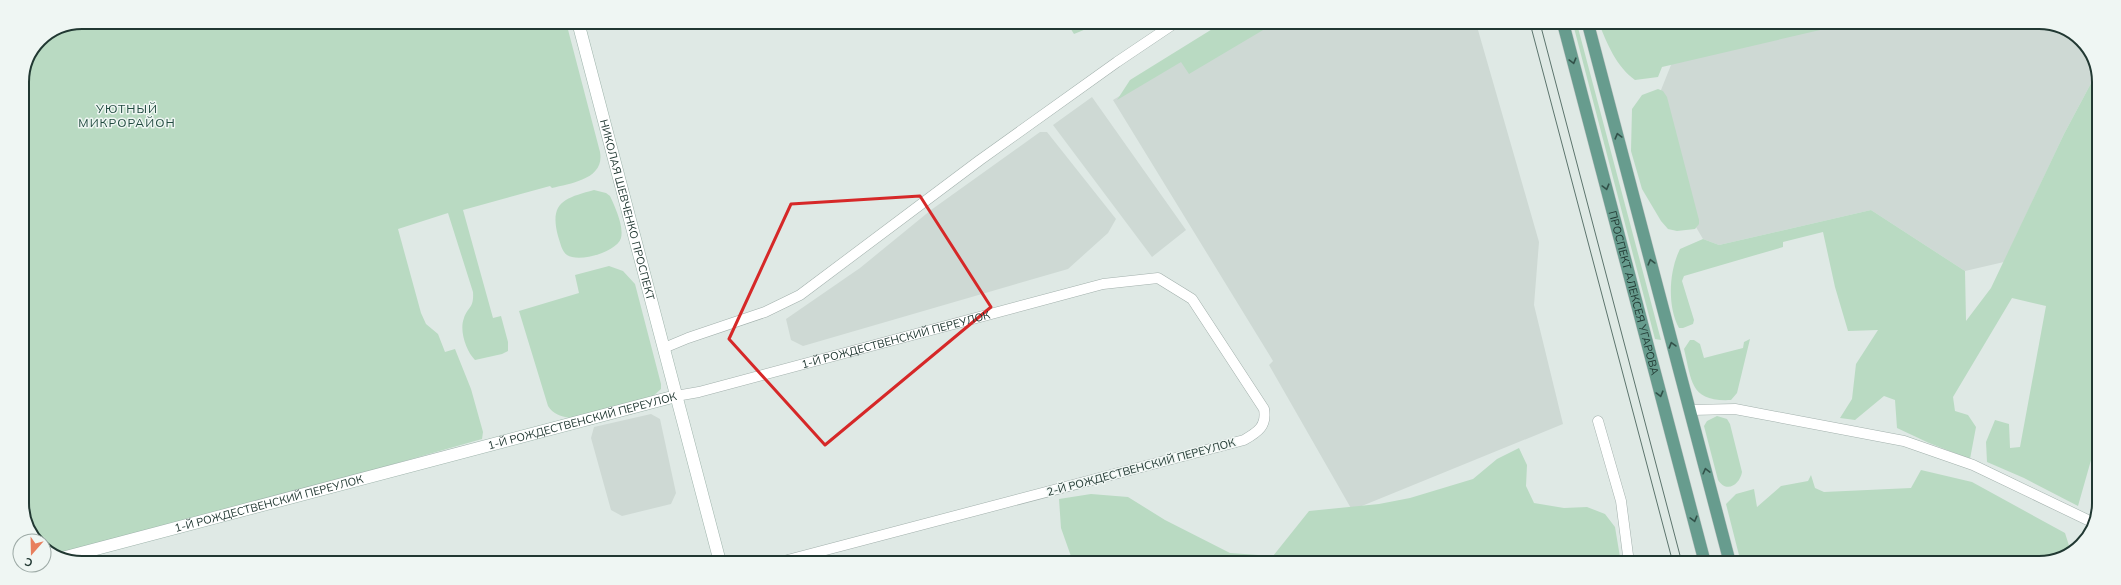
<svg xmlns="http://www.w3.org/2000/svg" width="2121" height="585" font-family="Mulish,sans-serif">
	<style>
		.built { fill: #ced9d4 }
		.green { fill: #b9dac2 }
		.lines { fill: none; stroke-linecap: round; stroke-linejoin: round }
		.street-casing { stroke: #a2b0ac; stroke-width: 11 }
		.secondary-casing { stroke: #9fb4ac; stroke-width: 13 }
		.primary-casing { stroke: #bcc3c2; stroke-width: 13 }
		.street { stroke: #fff; stroke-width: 10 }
		.secondary { stroke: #fff; stroke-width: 12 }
		.primary { stroke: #679c8e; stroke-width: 12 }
		.tram { stroke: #5c746d; stroke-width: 1 }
		.oneway { stroke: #325149 }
		.marked { fill: none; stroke: #d62828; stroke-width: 3; stroke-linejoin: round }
		.labels { text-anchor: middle; stroke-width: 3; stroke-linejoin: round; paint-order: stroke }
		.street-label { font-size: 11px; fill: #213832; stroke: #eff6f3 }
		.neighbourhood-label { font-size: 12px; letter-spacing: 1px; fill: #1f493e; stroke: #eff6f3 }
		.rim { fill: none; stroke: #213832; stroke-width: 2 }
	</style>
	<rect width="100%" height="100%" fill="#dfe9e5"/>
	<path class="built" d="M1272 23H1476L1539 242 1534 305 1563 424 1352 510 1269 365 1273 361 1113 100 1182 58Z
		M1826 24H2055L2084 43 2097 72 2064 134 2004 262 1965 271 1871 210 1719 245 1703 239 1693 222 1659 95 1673 60Z
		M1092 97 1186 230 1152 257 1053 125Z
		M1040 132H1047L1116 219 1108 233 1068 269 803 346 791 340 786 319 860 268 931 210Z
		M651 414 660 419 676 493 671 504 622 516 611 510 591 438 594 427Z"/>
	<path class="green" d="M82 22H566L600 152C605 179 571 183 552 188L550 186 463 210 493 318 501 316 508 342V351L502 354 475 360C466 351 459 330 464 318 468 306 474 309 473 292L448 213 398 229 421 313 426 324 438 334 445 352 455 349 471 389 483 432 482 439 369 471 55 554 44 547V541H36L22 507V81L40 39Z
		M1067 23H1089L1091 27 1074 34Z
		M1222 23H1275L1189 74 1181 62 1117 100 1130 80Z
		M1573 24H1577L1661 340 1655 339Z
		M1599 24H1832L1833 27 1662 67 1658 77 1635 80C1616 66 1608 45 1599 24Z
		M2097 72 2099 78 2097 439 2078 506 2024 478 1987 462 1986 442 1995 420 2009 424 2010 448 2020 447 2046 306 2012 298 1953 397 1955 411 1968 415 1976 427 1970 459 1929 443 1897 428 1895 400 1884 396 1855 420 1840 418 1852 399 1856 364 1878 330 1848 331 1835 287 1823 232 1783 242V247L1684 276 1682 281 1694 320 1693 324 1683 328H1679C1667 306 1669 271 1680 249L1703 239 1719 245 1871 210 1965 271 1966 321 1991 288 2064 134Z
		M1658 89 1663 91 1667 97 1699 220V224L1695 229 1677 231 1668 229 1661 221 1642 189 1631 151 1632 109 1642 95Z
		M594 190 606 193 610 196C615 207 624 226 621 238 617 252 579 263 567 255 562 252 560 242 558 236 549 202 565 198 594 190Z
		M609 266 623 271 635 284 661 384V389L652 397 570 418C560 416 553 414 548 406L519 311 579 293 575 275Z
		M1750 339 1737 393 1731 400C1690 402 1692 382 1684 349L1690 340H1694L1700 344 1704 358 1743 348 1744 342Z
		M1717 416 1727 419 1730 424 1742 472C1740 484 1727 494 1718 480L1704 426 1707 421Z
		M1519 448 1527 465 1526 486 1534 503 1564 508 1587 507 1605 514 1615 527 1621 563 1073 562 1061 528 1059 499 1091 494 1128 497 1165 520 1230 553 1273 556 1309 511 1379 504 1410 498 1473 479 1497 459Z
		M1921 470 1972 482 2065 533 2071 552 2040 563H1741L1726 504 1736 494 1754 489 1757 507 1781 486 1808 481 1811 475 1815 488 1824 492 1911 488Z"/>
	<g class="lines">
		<g class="street-casing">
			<g id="street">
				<path d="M664 348 688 338 765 312 800 295 980 160 1117 62 1175 23"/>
				<path id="s1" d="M676 396 699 392 1103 284 1158 278 1192 299 1264 409C1267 426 1258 432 1244 440L780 562"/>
				<path d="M1691 410 1735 409 1904 441 1973 465 2094 523"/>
				<path d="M1598 421 1621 501 1629 563"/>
			</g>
		</g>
		<g class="secondary-casing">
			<g id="secondary">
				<path id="s2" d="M578 22 720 562"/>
				<path id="s3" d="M62 558 676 396"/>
			</g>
		</g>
		<g class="primary-casing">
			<g id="primary">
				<path id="s4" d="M1563 23 1705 563"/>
				<path d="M1588 24 1730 563"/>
			</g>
		</g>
		<use href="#street" class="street"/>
		<use href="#secondary" class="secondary"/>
		<use href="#primary" class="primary"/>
		<path class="tram" d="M1530 23 1673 563
			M1540 23 1682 563"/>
	</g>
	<defs><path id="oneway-chevron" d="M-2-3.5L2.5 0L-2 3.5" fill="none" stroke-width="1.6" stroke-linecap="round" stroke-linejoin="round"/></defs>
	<g class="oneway">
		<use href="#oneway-chevron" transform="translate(1573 61) rotate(75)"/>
		<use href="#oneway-chevron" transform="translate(1618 136) rotate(-105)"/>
		<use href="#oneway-chevron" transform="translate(1606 187) rotate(75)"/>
		<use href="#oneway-chevron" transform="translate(1651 262) rotate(-105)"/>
		<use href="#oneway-chevron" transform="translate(1672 345) rotate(-106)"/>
		<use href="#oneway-chevron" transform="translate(1660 394) rotate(75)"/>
		<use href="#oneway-chevron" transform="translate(1706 471) rotate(-104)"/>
		<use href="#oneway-chevron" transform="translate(1694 519) rotate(75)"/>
	</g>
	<path class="marked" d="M920 196 991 307 825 445 729 339 791 204Z"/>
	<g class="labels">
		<g class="street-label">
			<text dy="4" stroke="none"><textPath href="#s2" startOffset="194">НИКОЛАЯ ШЕВЧЕНКО ПРОСПЕКТ</textPath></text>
			<text dy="4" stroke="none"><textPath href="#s4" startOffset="279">ПРОСПЕКТ АЛЕКСЕЯ УГАРОВА</textPath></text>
			<text dy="4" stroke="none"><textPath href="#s1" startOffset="227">1-Й РОЖДЕСТВЕНСКИЙ ПЕРЕУЛОК</textPath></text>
			<text dy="4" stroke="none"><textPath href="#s3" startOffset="538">1-Й РОЖДЕСТВЕНСКИЙ ПЕРЕУЛОК</textPath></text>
			<text transform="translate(1141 467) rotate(-15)" y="4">2-Й РОЖДЕСТВЕНСКИЙ ПЕРЕУЛОК</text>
			<text dy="4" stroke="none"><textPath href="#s3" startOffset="214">1-Й РОЖДЕСТВЕНСКИЙ ПЕРЕУЛОК</textPath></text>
		</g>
		<g class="neighbourhood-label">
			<text x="127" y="113">УЮТНЫЙ<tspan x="127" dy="14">МИКРОРАЙОН</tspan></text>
		</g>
	</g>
	<path d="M0 0H2121V585H0ZM82 29H2039A53 53 0 0 1 2092 82V503A53 53 0 0 1 2039 556H82A53 53 0 0 1 29 503V82A53 53 0 0 1 82 29Z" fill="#eff6f3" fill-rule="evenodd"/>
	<path class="rim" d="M82 29H2039A53 53 0 0 1 2092 82V503A53 53 0 0 1 2039 556H82A53 53 0 0 1 29 503V82A53 53 0 0 1 82 29Z"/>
	<g transform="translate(32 553) rotate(200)"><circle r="19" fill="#eff6f3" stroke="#9daaa6"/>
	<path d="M0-3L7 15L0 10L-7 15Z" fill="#e87f5e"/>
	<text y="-6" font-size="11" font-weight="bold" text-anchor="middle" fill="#213832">С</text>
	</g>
</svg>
